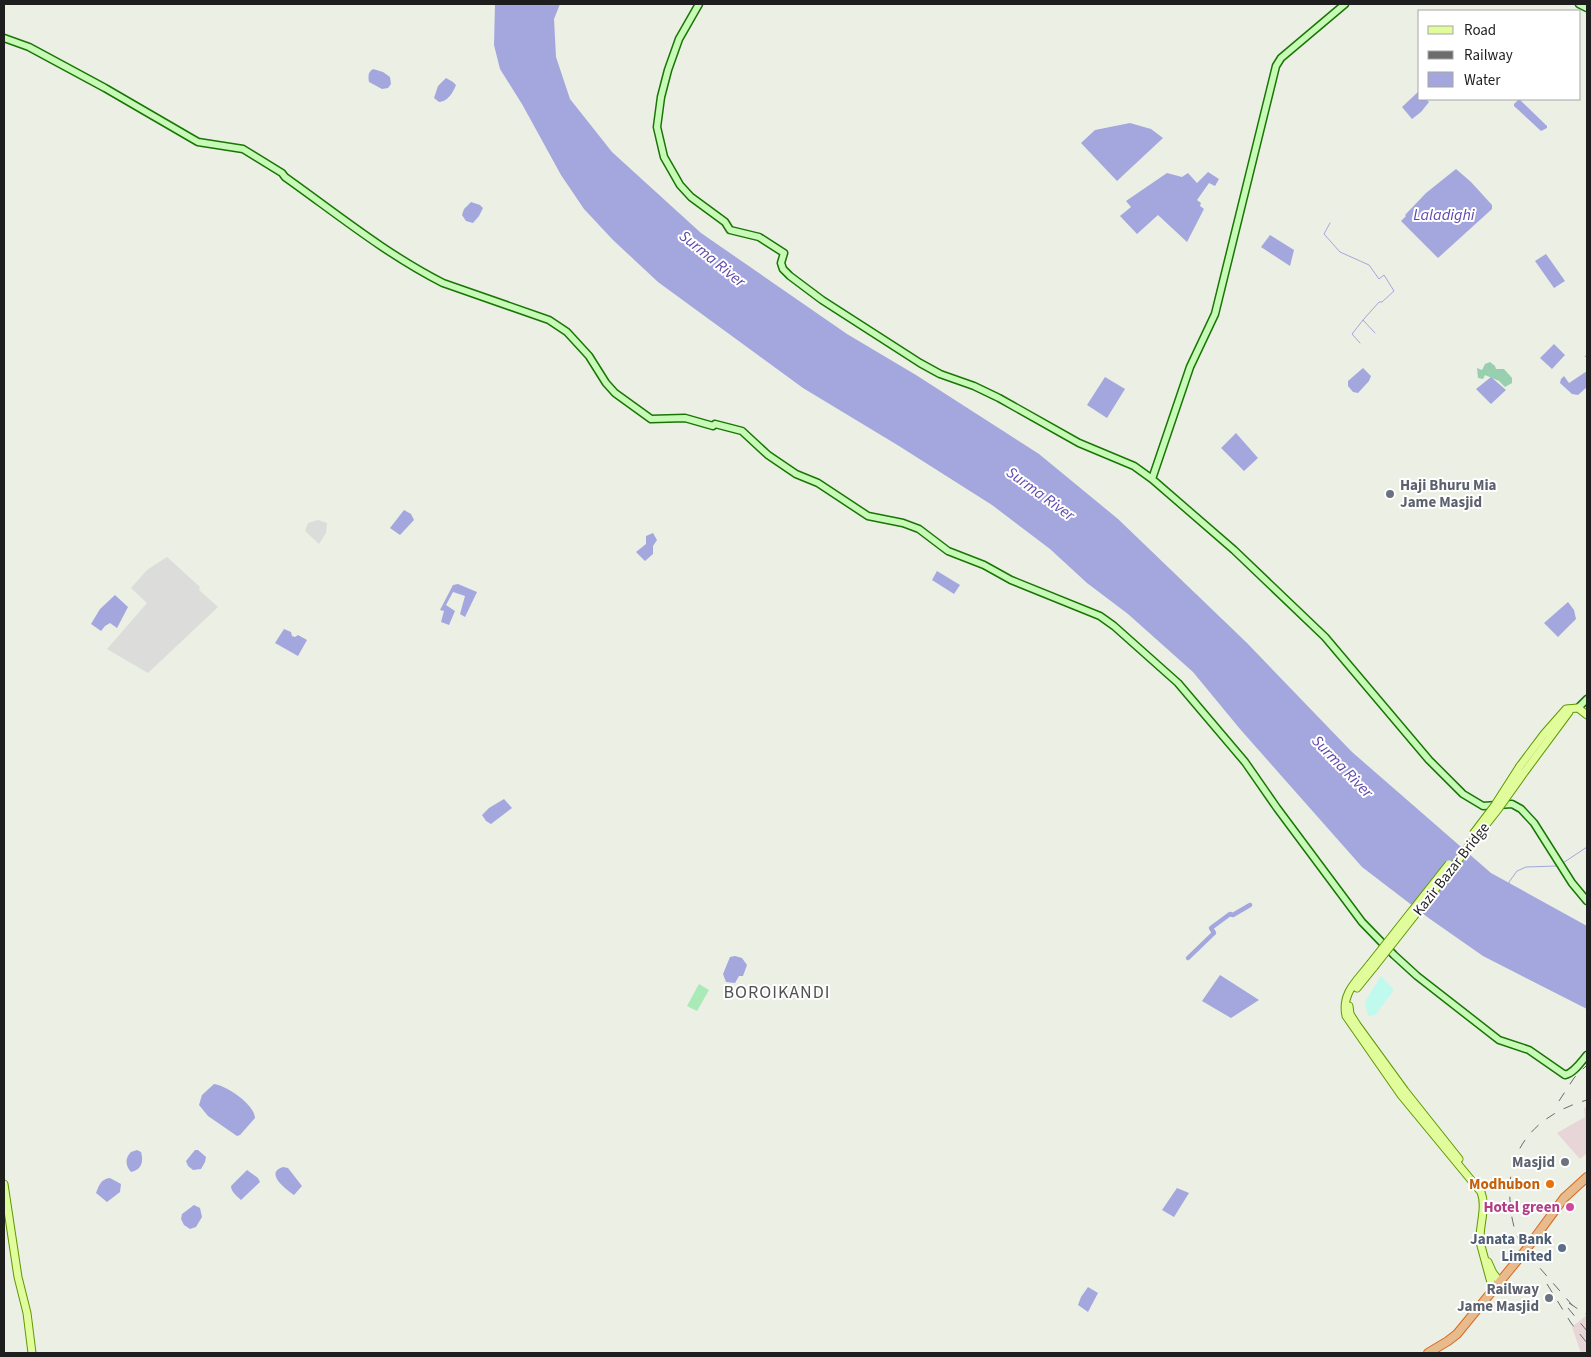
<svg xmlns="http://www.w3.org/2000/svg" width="1591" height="1357" font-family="'Source Sans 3',sans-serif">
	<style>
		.residential { fill: #dcdcdb }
		.industrial { fill: #e8d5d7 }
		.grass { fill: #a9eab7 }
		.forest { fill: #98cfaf }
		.park { fill: #c0faee }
		.water { fill: #a4a7dd }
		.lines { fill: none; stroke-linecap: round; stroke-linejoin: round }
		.stream { stroke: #a4a7dd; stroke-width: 1 }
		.canal { stroke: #a4a7dd; stroke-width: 4.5 }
		.secondary-casing { stroke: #197504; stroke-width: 9 }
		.primary-casing { stroke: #5e9800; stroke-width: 9 }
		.highway-casing { stroke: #db6723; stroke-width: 10 }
		.secondary { stroke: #c7fab7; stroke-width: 6 }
		.primary { stroke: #e1fc9b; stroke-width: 7 }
		.highway { stroke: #e7bb8b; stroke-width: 8 }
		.rail { stroke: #6c6c6c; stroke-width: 1; stroke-dasharray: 10 10; stroke-linecap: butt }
		.primary-bridge-casing { stroke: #5e9800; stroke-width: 9; stroke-linecap: butt }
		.primary-bridge { stroke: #e1fc9b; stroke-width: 7 }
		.worship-dot { fill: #6b7280; stroke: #fff; stroke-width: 2 }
		.food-dot { fill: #e8710a; stroke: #fff; stroke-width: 2 }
		.hotel-dot { fill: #d1479c; stroke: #fff; stroke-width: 2 }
		.service-dot { fill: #5c6f8a; stroke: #fff; stroke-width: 2 }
		.labels { text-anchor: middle; stroke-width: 4; stroke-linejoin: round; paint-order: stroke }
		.worship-label { font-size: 15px; font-weight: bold; fill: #5b616d; stroke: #fff; text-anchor: end }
		.street-label { font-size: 15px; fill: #1e1e1e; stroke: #fff }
		.food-label { font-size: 15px; font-weight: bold; fill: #c56008; stroke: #fff; text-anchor: end }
		.hotel-label { font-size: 15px; font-weight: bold; fill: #b23c85; stroke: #fff; text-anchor: end }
		.service-label { font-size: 15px; font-weight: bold; fill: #4e5e75; stroke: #fff; text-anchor: end }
		.water-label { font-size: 16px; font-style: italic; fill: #5f4aae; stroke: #fff }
		.quarter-label { font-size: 18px; letter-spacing: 1px; fill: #515151; stroke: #fff }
	</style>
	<rect width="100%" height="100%" fill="#ebefe4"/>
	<path class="residential" d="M318 520 327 523 326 533 319 544 305 531 308 523Z
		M167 557 200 587 199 590 218 607 148 673 107 649 147 603 131 588 147 570Z"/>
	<path class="industrial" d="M1587 1107V1153L1580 1159 1557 1133 1585 1117 1584 1108Z
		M1587 1315V1353H1581L1572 1327Z"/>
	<path class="grass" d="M699 984 709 990 697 1011 687 1006Z"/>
	<path class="forest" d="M1490 362 1495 366 1496 369H1504L1512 378V383L1505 387 1499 381 1485 375 1483 379 1478 378 1477 368 1482 370 1485 364Z"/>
	<path class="park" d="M1381 976 1394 990 1375 1015 1368 1016 1365 1002Z"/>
	<path class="water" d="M495 4H560L554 19 556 57 570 99 612 152 668 203 701 233 847 334 916 375 1039 454 1118 519 1247 643 1352 752 1491 873 1587 926V1009L1483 956 1430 919 1362 867 1240 729 1193 672 1128 614 1087 583 1050 549 992 505 899 446 803 388 658 282 613 240 584 209 561 175 522 104 500 69 494 45Z
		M373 69 383 72 390 77 391 84 388 88 382 89 369 82C368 76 368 72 373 69Z
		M446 78 453 82 456 85C453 93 447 102 439 102L434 98 438 86Z
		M1418 92 1420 99H1426L1429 102 1421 112 1412 119 1402 107Z
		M1519 99 1547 126V128L1541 131 1514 106V104Z
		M1130 123 1151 129 1163 138 1117 181 1081 143 1095 130Z
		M1456 169 1471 182 1492 205V209L1438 258 1401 221 1406 216 1405 215 1426 193Z
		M1208 172 1219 179 1215 186 1209 183 1197 200 1201 203 1200 206 1204 209 1187 242 1158 215 1137 234 1120 216 1131 207 1126 201 1167 173 1182 177 1188 173 1197 183Z
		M471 202 480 205 483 208 479 216 473 223 466 221 462 215 464 209Z
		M1270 235 1294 250 1290 266 1261 247Z
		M1546 254 1565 281 1554 288 1535 261Z
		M1554 344 1565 355 1552 369 1540 358Z
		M1363 368 1371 376 1369 381 1358 393 1353 392 1348 386V381Z
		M1587 371V387L1578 395 1572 394 1560 383 1561 379 1564 376 1569 383Z
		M1105 377 1125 389 1107 418 1087 405Z
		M1491 377 1506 390 1491 404 1476 389Z
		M1236 433 1258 458 1244 471 1221 448Z
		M404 510 411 514 414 520 400 535 390 528Z
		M653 533 657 540 653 546V554L645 561 636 552 646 544V536Z
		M937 571 960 585 954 594 932 580Z
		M458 584 477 592 465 617 460 614 465 596 453 592 446 605 455 611 449 625 441 622 444 611 440 610 453 585Z
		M115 595 128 607 117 628 110 623 105 626 101 631 91 624 100 609Z
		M1568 602 1574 610 1576 619 1558 637 1544 623Z
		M284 629 291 632 292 636 295 637 298 635 307 640 298 656 275 643Z
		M504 799 512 808 491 824 486 821 482 815 489 808Z
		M735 956 742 958 747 965 743 976H739L735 983 726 982 723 974 730 957Z
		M1220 975 1259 1000 1231 1018 1202 1001Z
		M214 1084C226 1085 255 1105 255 1118L240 1135 237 1136 208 1116 199 1105 202 1095Z
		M137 1150 141 1152C144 1162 141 1170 131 1172 125 1165 125 1158 131 1152Z
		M195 1150H198L206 1157 205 1162 201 1169 193 1170 188 1166 186 1161Z
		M283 1167 288 1168 302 1186 294 1195C286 1189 264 1173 283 1167Z
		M247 1170 258 1178 260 1182 241 1200C237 1196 231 1192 231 1186Z
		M110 1178 121 1184 120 1192 107 1202 96 1193C99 1185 101 1179 110 1178Z
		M1177 1188 1189 1193 1174 1217 1162 1210Z
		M194 1205 200 1208 202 1217 196 1227 190 1229 184 1225 181 1219 182 1214Z
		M1088 1287 1098 1293 1088 1312 1078 1305 1081 1297Z"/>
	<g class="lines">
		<path class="stream" d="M1330 223 1324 234 1340 252 1369 265 1379 279 1384 275 1394 291 1382 302H1379L1363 320
			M1360 343 1352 334 1363 320 1375 333
			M1585 356 1587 358
			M1563 863 1587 847
			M1509 885V882L1517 871 1526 867 1557 866"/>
		<path class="canal" d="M1188 958 1214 933 1211 928 1230 914 1233 915 1250 905"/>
		<g class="secondary-casing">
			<path id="secondary" d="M699 4 679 39 668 70 661 97 657 127 664 157 680 185 691 197 725 222 730 230 759 237 784 253 781 263 783 269 790 276 822 300 920 363 940 374 974 386 999 398 1079 443 1134 466 1152 479
				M1345 4 1281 58 1276 66 1215 314 1190 367 1152 479 1234 550 1325 637 1429 760 1463 794 1483 806 1512 804 1521 809 1534 823 1572 883 1587 901
				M1579 4 1587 8
				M4 38 29 47 105 88 198 142 243 149 282 173 285 177C337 214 386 254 443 283L549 320 567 332 589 356 606 383 615 393 651 419 685 418 713 426 715 424 742 431 768 455 796 474 818 483 868 516 903 523 919 529 948 551 984 565 1011 580 1100 616 1114 626 1178 683 1245 762 1277 808 1362 922 1394 955 1417 976 1499 1040 1529 1050 1565 1075C1574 1073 1581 1062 1587 1055
				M1578 708 1587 699"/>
		</g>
		<g class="primary-casing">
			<path id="primary" d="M1520 766 1544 734 1566 709 1578 708 1587 715
				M1526 770 1569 712
				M1370 964C1357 981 1341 993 1346 1016L1401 1095 1481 1192C1487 1207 1479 1226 1480 1242L1493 1290
				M1357 988 1374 967
				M1349 1006 1350 1014 1357 1025 1405 1091 1459 1159
				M4 1184 18 1277 27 1313 32 1353
				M1488 1262 1493 1273 1500 1282"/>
		</g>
		<g class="highway-casing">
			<path id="highway" d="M1428 1353 1448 1341 1457 1334 1525 1251 1564 1198 1587 1177"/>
		</g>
		<use href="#secondary" class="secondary"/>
		<use href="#primary" class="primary"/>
		<use href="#highway" class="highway"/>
		<path class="rail" d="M1559 1101 1574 1078 1587 1065
			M1547 1284 1571 1323 1587 1343
			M1569 1303 1587 1315
			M1573 1306 1525 1251C1515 1236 1511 1219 1510 1200 1506 1147 1538 1114 1587 1100
			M1568 1308 1587 1331"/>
		<g class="primary-bridge-casing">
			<path id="primary-bridge" d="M1473 834 1495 805 1520 766
				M1370 964 1449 864
				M1374 967 1499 808 1526 770"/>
		</g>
		<use href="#primary-bridge" class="primary-bridge"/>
	</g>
	<g class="worship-dot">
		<circle cx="1390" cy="494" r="5"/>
		<circle cx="1565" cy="1162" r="5"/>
		<circle cx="1549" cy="1298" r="5"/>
	</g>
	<circle class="food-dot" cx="1550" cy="1184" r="5"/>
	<circle class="hotel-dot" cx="1570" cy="1207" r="5"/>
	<circle class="service-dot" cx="1562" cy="1248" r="5"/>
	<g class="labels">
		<g class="worship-label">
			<text x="1400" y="490" text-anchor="start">Haji Bhuru Mia<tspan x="1400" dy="17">Jame Masjid</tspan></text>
			<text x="1555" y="1167">Masjid</text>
			<text x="1539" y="1294">Railway<tspan x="1539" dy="17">Jame Masjid</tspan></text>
		</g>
		<g class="street-label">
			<text transform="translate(1451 869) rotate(-52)" y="5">Kazir Bazar Bridge</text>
		</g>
		<g class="food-label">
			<text x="1540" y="1189">Modhubon</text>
		</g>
		<g class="hotel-label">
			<text x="1560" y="1212">Hotel green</text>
		</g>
		<g class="service-label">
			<text x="1552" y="1244">Janata Bank<tspan x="1552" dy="17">Limited</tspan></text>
		</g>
		<g class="water-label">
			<text x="1444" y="220">Laladighi</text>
			<text transform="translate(713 258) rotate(39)" y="6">Surma River</text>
			<text transform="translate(1041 493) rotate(36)" y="6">Surma River</text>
			<text transform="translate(1343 766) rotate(46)" y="6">Surma River</text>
		</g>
		<g class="quarter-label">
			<text x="777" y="998">BOROIKANDI</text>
		</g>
	</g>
	<rect width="1591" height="1357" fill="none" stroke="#1e1e1e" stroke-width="10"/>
	<rect x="1418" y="10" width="162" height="90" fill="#ffffff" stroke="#a5a5a5"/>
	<rect x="1428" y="26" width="25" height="8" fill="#e1fc9b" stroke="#a5a5a5"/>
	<text x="1464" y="35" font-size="15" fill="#1e1e1e">Road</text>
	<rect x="1428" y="51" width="25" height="8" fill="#6c6c6c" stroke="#a5a5a5"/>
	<text x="1464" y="60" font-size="15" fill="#1e1e1e">Railway</text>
	<rect x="1428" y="72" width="25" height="15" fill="#a4a7dd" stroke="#a5a5a5"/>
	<text x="1464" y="85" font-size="15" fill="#1e1e1e">Water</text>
</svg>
